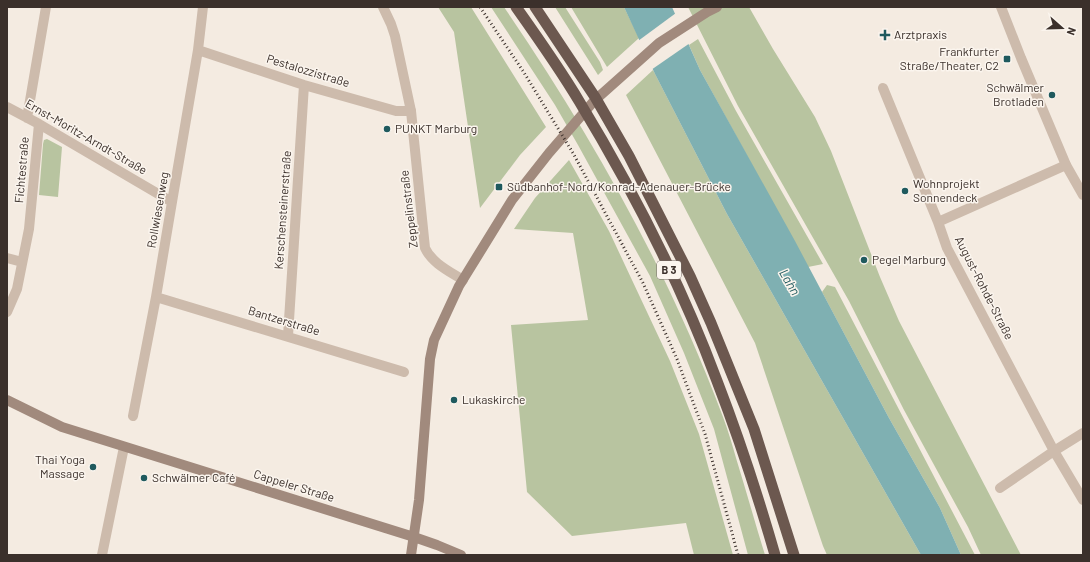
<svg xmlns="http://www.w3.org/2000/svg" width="1090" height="562" font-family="Barlow,sans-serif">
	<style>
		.green { fill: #b8c4a0 }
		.water { fill: #7fb0b2 }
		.pier { fill: #f4ebe1 }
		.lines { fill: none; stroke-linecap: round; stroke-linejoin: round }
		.minor { stroke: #cdbbac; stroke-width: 10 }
		.tertiary { stroke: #cdbbac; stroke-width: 10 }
		.secondary { stroke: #a18a7d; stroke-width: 10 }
		.trunk { stroke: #6c584f; stroke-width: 11 }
		.rail { stroke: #3b302b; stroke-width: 3; stroke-dasharray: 1 3; stroke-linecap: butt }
		.poi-dot { fill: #1f5a5e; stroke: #fbf5ee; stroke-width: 1.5 }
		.labels { text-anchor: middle; stroke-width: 3; stroke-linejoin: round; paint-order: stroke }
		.shield { fill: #fbf5ee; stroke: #756b66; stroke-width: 1 }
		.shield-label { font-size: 11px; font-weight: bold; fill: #3b302b }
		.poi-label { font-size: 12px; fill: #3b302b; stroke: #fbf5ee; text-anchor: start }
		.street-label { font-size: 12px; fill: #3b302b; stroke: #fbf5ee }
		.water-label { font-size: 13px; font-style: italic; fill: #1f5a5e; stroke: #fbf5ee }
	</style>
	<rect width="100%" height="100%" fill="#f4ebe1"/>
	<path class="green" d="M438 7H471L546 127 520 155 480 208 454 32Z
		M491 7H504C592 136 668 270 723 417 728 430 732 444 736 458 746 490 755 523 765 555H748L714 429 684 353 650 276 578 145 555 105Z
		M555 7H565L600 62 603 70 598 75Z
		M571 7H624L639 38 607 67Z
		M688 7H749L773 49 815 117 831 151 880 277 899 321 1021 555H981L968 527 904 410 849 301 738 106Z
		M698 39 736 111 823 264 808 267 700 70 689 45Z
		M653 70 727 214 921 555H827L823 546 755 343 626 95Z
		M47 139 62 147 58 197 39 195 43 144 44 140Z
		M569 160 609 231 670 361 699 434 733 555H694L686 523 572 536 527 492 511 325 588 320 573 233 514 229 535 198Z
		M827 285 835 287 975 555H961L940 508 889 418 822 292Z"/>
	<path class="water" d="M624 7H672L700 70 795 241 889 418 940 508 961 555H921L727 214 655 74Z"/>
	<path class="pier" d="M676 13 690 43 651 70 638 41Z"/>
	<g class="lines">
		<path class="minor" d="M198 50 304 85 396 111H411
			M883 88 938 222 947 248 1054 451 1083 500
			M7 107 39 124 172 202
			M27 118 46 7
			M938 222 1066 165
			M7 258 22 262
			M156 297 404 372
			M7 312 17 289 29 229 39 124
			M288 336 304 85
			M133 416 156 297 172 202 198 50 203 7
			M1000 488 1054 451 1083 433
			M102 555 124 447"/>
		<path class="tertiary" d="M383 7 391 24 395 36 411 111 425 248C432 263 449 271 463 280
			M1001 7 1021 58 1066 165 1083 195"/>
		<path class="secondary" d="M7 400 62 427 414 537 437 545 461 555
			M411 555 419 500 430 359 434 340 459 286 512 200 549 153 594 101 640 60 659 43 707 12 717 7"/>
		<path class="trunk" d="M516 7C538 38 560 69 579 101 633 190 681 284 717 381 739 438 758 496 775 555
			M535 7 595 97 629 156 690 276 711 323 754 429 794 555"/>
		<path class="rail" d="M480 7 523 71 573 153 643 283 677 359 705 434 738 555"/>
	</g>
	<g class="poi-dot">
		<path d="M883 29h4v4h4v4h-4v4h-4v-4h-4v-4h4z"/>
		<rect x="1003" y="55" width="8" height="8" rx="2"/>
		<circle cx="1052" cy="95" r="4"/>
		<circle cx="387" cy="129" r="4"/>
		<rect x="495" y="183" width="8" height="8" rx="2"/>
		<circle cx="905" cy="191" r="4"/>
		<circle cx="864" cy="260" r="4"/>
		<circle cx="454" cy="400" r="4"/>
		<circle cx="93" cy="467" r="4"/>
		<circle cx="144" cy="478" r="4"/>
	</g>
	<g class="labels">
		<rect class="shield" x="657" y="261" width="24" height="18" rx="3"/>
		<g class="shield-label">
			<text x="669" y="274">B 3</text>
		</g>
		<g class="poi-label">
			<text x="894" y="39">Arztpraxis</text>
			<text x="999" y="56" text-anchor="end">Frankfurter<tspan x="999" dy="14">Straße/Theater, C2</tspan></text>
			<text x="1044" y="92" text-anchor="end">Schwälmer<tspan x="1044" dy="14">Brotladen</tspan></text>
			<text x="395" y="133">PUNKT Marburg</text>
			<text x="913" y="188">Wohnprojekt<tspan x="913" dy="14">Sonnendeck</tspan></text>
			<text x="507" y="191">Südbanhof-Nord/Konrad-Adenauer-Brücke</text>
			<text x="872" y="264">Pegel Marburg</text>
			<text x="462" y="404">Lukaskirche</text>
			<text x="85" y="464" text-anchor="end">Thai Yoga<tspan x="85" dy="14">Massage</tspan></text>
			<text x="152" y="482">Schwälmer Café</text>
		</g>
		<g class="street-label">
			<text transform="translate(308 71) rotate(17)" y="4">Pestalozzistraße</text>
			<text transform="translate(86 137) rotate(30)" y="4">Ernst-Moritz-Arndt-Straße</text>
			<text transform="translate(22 170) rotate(-85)" y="4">Fichtestraße</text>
			<text transform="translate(409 209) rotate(-97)" y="4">Zeppelinstraße</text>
			<text transform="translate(158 210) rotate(-80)" y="4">Rollwiesenweg</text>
			<text transform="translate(283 210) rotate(-86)" y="4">Kerschensteinerstraße</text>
			<text transform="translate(984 288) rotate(63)" y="4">August-Rohde-Straße</text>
			<text transform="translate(284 321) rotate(17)" y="4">Bantzerstraße</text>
			<text transform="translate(294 486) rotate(17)" y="4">Cappeler Straße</text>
		</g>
		<g class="water-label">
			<text transform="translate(790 282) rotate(60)" y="5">Lahn</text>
		</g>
	</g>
	<rect width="1090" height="562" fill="none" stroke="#3b302b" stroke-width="16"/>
	<g transform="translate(1062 28) rotate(110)" stroke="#fbf5ee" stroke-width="3" paint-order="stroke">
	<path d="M0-3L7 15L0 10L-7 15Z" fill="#3b302b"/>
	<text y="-6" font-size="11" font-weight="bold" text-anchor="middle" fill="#3b302b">N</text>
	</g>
</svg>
